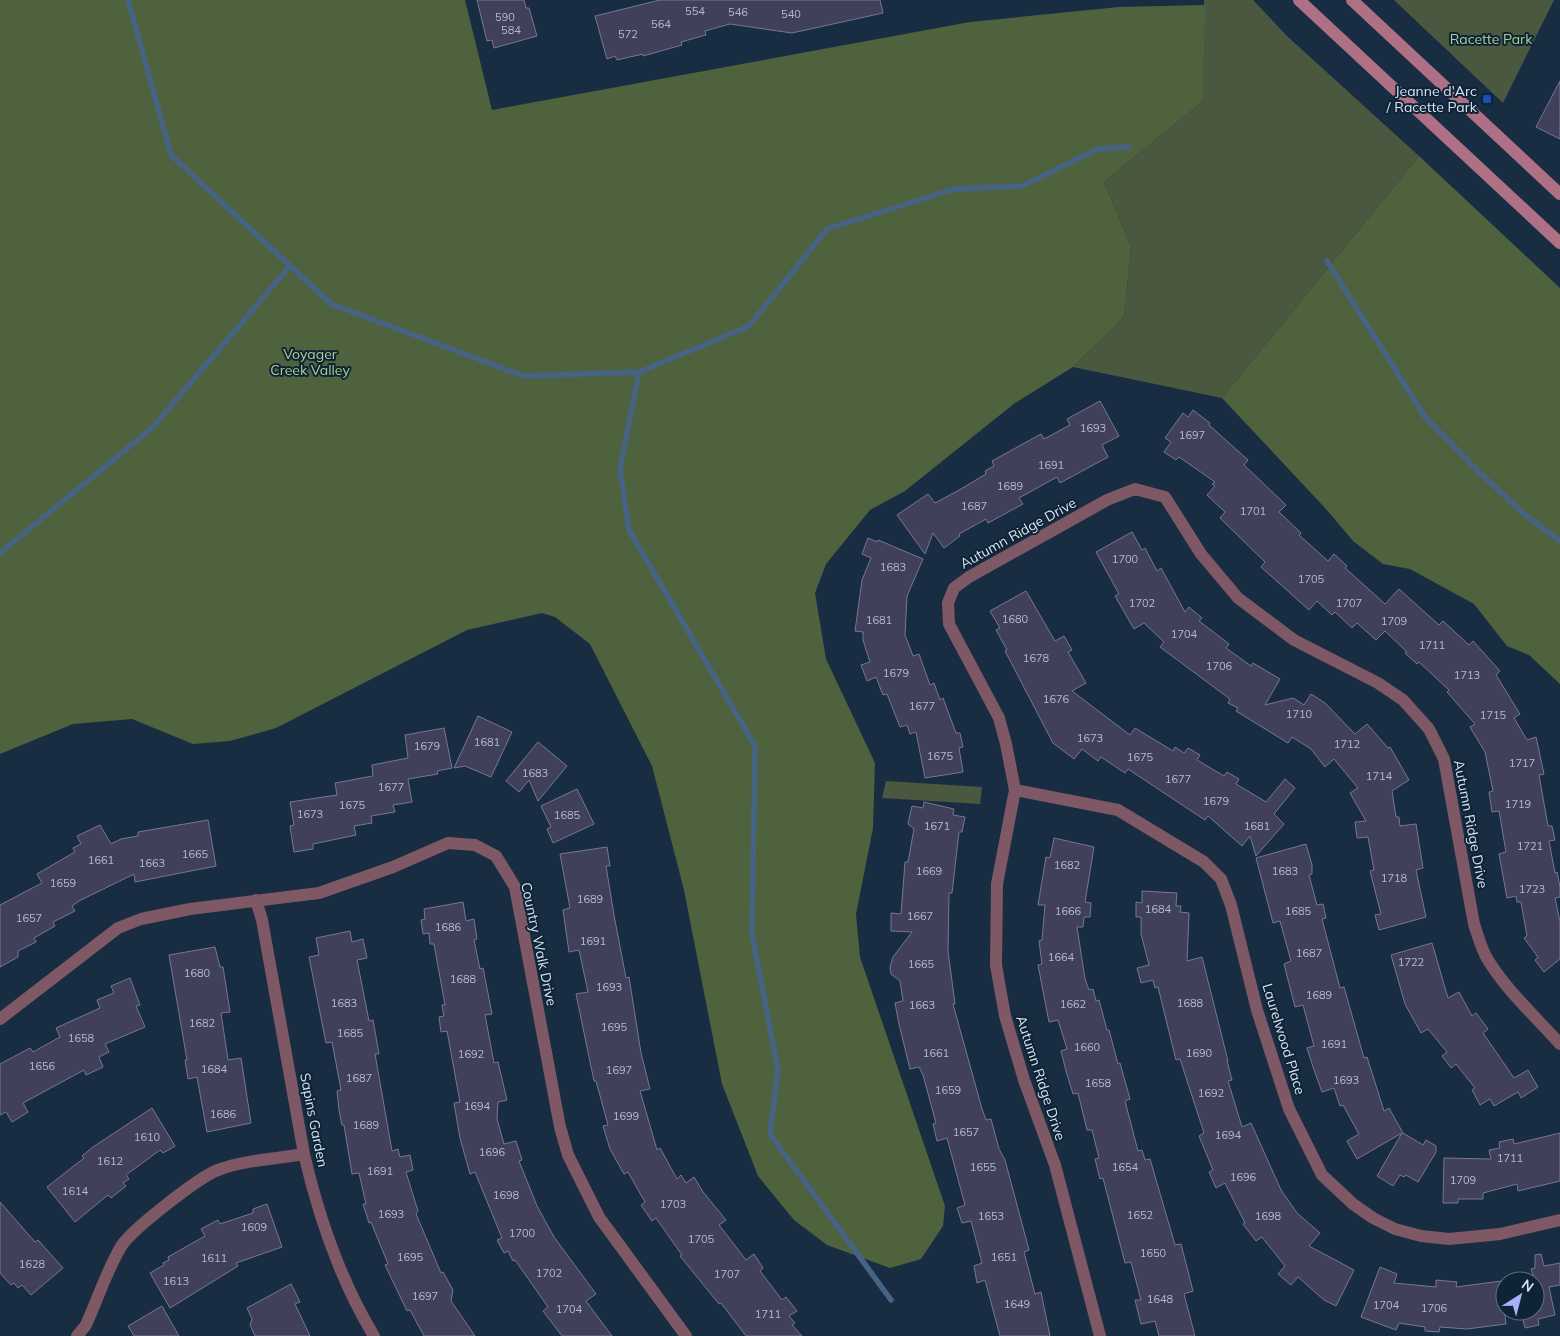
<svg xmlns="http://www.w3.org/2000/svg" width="1560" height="1336" font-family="Mulish,sans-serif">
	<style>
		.green { fill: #4a5840 }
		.forest { fill: #4e623e }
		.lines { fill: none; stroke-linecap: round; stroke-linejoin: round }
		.stream { stroke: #476383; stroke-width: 5.5 }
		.building { fill: #41405b; stroke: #777695 }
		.street { stroke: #7f5865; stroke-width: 12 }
		.secondary { stroke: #ae7085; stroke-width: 12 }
		.transit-dot { fill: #1a4fb4; stroke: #0f2337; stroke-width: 2 }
		.labels { text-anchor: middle; stroke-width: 4; stroke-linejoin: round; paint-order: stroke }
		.number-label { font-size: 11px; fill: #b2bbcc }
		.park-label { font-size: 14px; fill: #add092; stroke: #0f2337 }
		.poi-label { font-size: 14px; fill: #d7e4f1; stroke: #0f2337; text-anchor: end }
		.street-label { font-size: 14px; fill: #d7e4f1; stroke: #0f2337 }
	</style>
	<rect width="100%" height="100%" fill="#192d42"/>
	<path class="green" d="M1204 0H1253L1287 36 1419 156 1222 398 1073 367 1124 317 1131 247 1104 182 1203 101Z
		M1394 0H1554L1503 103Z
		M886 781 982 787 980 804 882 798Z"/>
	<path class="forest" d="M0 0H465L492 110 970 22 1119 7 1205 5 1203 101 1104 182 1131 247 1124 317 1073 367 1015 403 905 491 870 510 826 564 815 593 826 659 875 763 873 828 856 914 860 957 945 1206 943 1226 921 1259 890 1268 827 1245 794 1220 758 1176 722 1084 684 890 652 766 590 644 555 617 542 613 467 630 276 728 230 741 193 744 132 719 73 724 0 754Z
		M1419 156 1560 288V684L1529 655 1507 646 1474 604 1410 569 1383 564 1353 541 1326 509 1222 398Z"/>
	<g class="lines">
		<path class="stream" d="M128 0 171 155 331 304 523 376 639 372 749 326 827 229 954 189 1022 186 1098 149 1129 147
			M1327 261 1425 417 1478 471 1524 514 1560 541
			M639 372 620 469 629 530 755 746 752 934 778 1070 770 1134 891 1300
			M0 553 152 428 290 266"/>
	</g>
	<path class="building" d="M477 0H524L526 8H529L537 36 494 48 492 40 487 41Z
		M660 0H880L883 13 792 33 730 24 705 31 706 35 681 42 682 45 643 56V54L617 60 615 56 607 59 595 16Z
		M1560 81V139L1536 127Z
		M1100 401 1119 436 1102 445 1108 457 1060 483 1057 477 1019 498 1023 504 988 523 986 519 959 534 960 536 944 548 933 533 925 554 897 515 928 494 935 503 961 489 986 474 985 471 994 466 992 461 1041 434 1044 439 1070 425 1067 419Z
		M1193 410 1210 423 1209 425 1248 460 1244 465 1286 505 1279 512 1301 533 1299 535 1328 561 1334 554 1347 566 1345 568 1385 604 1399 589 1439 625 1443 621 1469 645 1473 641 1500 671 1496 675 1520 714 1514 718 1527 740 1536 737 1544 774 1539 775 1548 826H1552L1555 840 1549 841 1555 873 1557 872 1560 887V897L1555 898 1560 922V959L1544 972 1535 960 1538 957 1524 938 1527 936 1521 902H1517L1516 896 1507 898 1499 854 1506 852 1499 811 1492 812 1489 792 1493 791 1485 752 1470 727 1475 724 1447 692 1449 690 1419 662 1417 664 1405 653 1407 652 1385 631 1376 640 1357 623 1352 628 1335 612 1332 615 1317 601 1309 610 1261 567 1265 562 1220 518 1225 512 1207 495 1215 486 1212 484 1215 482 1179 457 1176 460 1164 452 1171 442 1165 438 1183 413 1188 417Z
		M1132 532 1142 550 1145 548 1157 571 1161 568 1185 612 1189 607 1202 618 1199 621 1229 644 1226 648 1251 666 1253 663 1280 679 1265 705 1293 698 1304 705 1311 694 1325 703 1355 734 1367 724 1388 748 1390 747 1409 780 1392 791 1396 817H1399L1400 826 1416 824 1423 868 1416 870 1426 917 1379 930 1375 915 1381 914 1370 871 1374 870 1368 837 1357 838 1355 822 1366 821 1350 793 1358 788 1334 759 1325 767 1311 749 1292 737 1288 743 1236 711 1238 708 1228 703 1230 699 1160 647 1164 642 1144 623 1134 629 1115 596 1119 594 1096 552Z
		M868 538 877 542 878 540 923 559 907 596 905 635 913 656 919 654 930 685 934 683 940 700 943 698 956 733H960L963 747 959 748 963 772 925 778 916 732 910 734 907 725 900 727 887 694 883 695 876 677 867 681 861 665 870 662 863 640V632L855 631 862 580 871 558 862 554Z
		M1026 591 1055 641 1064 636 1072 650 1068 652 1086 683 1072 691 1130 735 1135 728 1173 751 1175 747 1184 753 1188 748 1200 755 1197 760 1224 776 1227 772 1239 779 1236 784 1266 802 1285 779 1295 788 1274 814 1284 824 1256 856 1250 836 1242 846 1208 816 1205 820 1128 769 1125 773 1101 757 1098 761 1082 749 1074 759 1053 743 1005 651 1007 650 996 630 1000 628 990 611Z
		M478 716 512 732 491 777 465 766 454 768Z
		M444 728 452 768 437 771 438 774 408 779 412 802 393 805 395 812 371 816 372 823 354 826 356 835 313 844V849L294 852 290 826 294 825 290 802 337 795 335 783 373 776 372 765 408 758 405 735Z
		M538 742 567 766 538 801 529 780 519 792 506 781Z
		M577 789 594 824 553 843 547 829 551 827 541 806Z
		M924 802 954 809 953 815 965 817 962 832H959L952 893H949L948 951 955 1004H953L982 1109 986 1120 991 1119 999 1149 1005 1160 1029 1250 1024 1252 1035 1294 1041 1292 1050 1336H1000L985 1280 977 1283 974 1266 982 1263 971 1221 962 1223 957 1208 965 1205 947 1138 937 1141 933 1124 936 1123 923 1075 919 1067 910 1069 899 1024 895 1003 903 1001 900 981 891 974 890 967 893 957 912 932 891 931V913L901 914 905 862H908L914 829 908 824 912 806 923 808Z
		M208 820 216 866 135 882 134 874 79 901 72 906 75 911 53 922 55 926 34 938 36 942 18 951V957L0 967V905L42 883 37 874 75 852 73 848 81 844 77 836 100 825 111 844 121 839 138 836V832Z
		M1054 838 1094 847 1085 902 1091 903 1090 917H1084L1083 927H1077L1085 979 1089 990 1093 989 1096 1001 1099 1000 1107 1030H1109L1118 1064 1120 1063 1130 1099 1125 1101 1138 1151 1142 1150 1145 1160 1150 1159 1175 1245 1181 1244 1193 1291 1184 1294 1195 1336H1159L1155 1321 1141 1324 1135 1300H1141L1131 1262 1125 1263 1103 1178 1100 1179 1095 1159 1099 1158 1092 1130H1087L1078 1093 1073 1094 1066 1071 1061 1051 1067 1049 1058 1020 1049 1022 1038 965 1042 964 1039 941 1042 940 1045 905H1038L1046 857 1050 858Z
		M1306 844 1312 865V874L1309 875 1317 905 1323 904 1326 918 1322 919 1340 988 1344 987 1364 1058 1367 1057 1384 1111 1389 1108 1403 1133 1423 1145 1426 1140 1436 1146V1152L1418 1182 1406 1175 1404 1177 1400 1175 1393 1186 1377 1176 1402 1133 1357 1159 1347 1141 1359 1134 1343 1105 1340 1106 1334 1088 1322 1092 1313 1067 1307 1048 1314 1046 1303 1005 1295 1007 1284 964 1291 961 1280 921 1273 923 1256 858Z
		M607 847 610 866H606L614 915 626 978 629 977 641 1053 650 1089 640 1091 657 1150 660 1148 677 1179 681 1175 686 1183 694 1177 703 1192 726 1220 719 1225 746 1260 754 1254 763 1268 760 1271 782 1300 786 1297 797 1311 789 1316 795 1323 792 1325 802 1336H746L721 1303 719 1304 680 1256 682 1255 656 1218 652 1221 641 1205 645 1202 628 1172 624 1174 610 1149 603 1126 608 1125 596 1081H594L576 994 588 992 579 950 569 952 563 910 570 908 560 854Z
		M1142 891 1177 893 1176 906H1181L1180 912 1189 913 1187 961 1202 957 1228 1061H1227L1232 1080 1228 1081 1242 1127 1251 1123 1281 1190 1297 1213 1320 1233 1309 1246 1354 1270 1336 1306 1324 1300 1298 1277 1291 1285 1278 1274 1285 1266 1262 1237 1256 1241 1243 1224 1245 1223 1225 1183 1216 1188 1209 1172 1213 1170 1199 1136 1204 1133 1180 1059 1176 1060 1158 987 1155 988 1153 980 1141 983 1137 968 1149 965 1141 934V917H1136V902L1142 903Z
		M463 902 466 921 474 919 477 939 474 940 480 969 483 968 492 1014 485 1015 494 1063 498 1062 507 1100 498 1102 497 1119 504 1144 516 1141 522 1160 519 1161 537 1206 554 1237 596 1294 586 1301 612 1336H562L543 1311 548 1307 515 1260 513 1261 508 1251 504 1253 497 1240 502 1238 475 1172 470 1174 460 1138 454 1103 460 1102 447 1031 441 1032 439 1017 444 1016 442 1005H445L434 944H430L429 933 423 934 421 920 425 919 424 909Z
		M350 931 352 942 363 939 367 958 357 960 369 1021 373 1020 379 1054H375L392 1151 398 1149 400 1157 410 1155 413 1170 406 1172 418 1211 416 1214 441 1273 443 1272 453 1290 451 1301 475 1336H424L410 1310 407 1311 385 1265 388 1264 371 1222 369 1223 363 1204H366L359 1173 352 1174 344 1125H342L339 1110 337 1091 341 1090 332 1042 326 1043 309 957 319 955 316 938Z
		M1432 943 1448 998 1459 992 1472 1016 1476 1013 1488 1029 1483 1033 1514 1078 1528 1070 1538 1087 1521 1098 1518 1092 1494 1106 1490 1099 1480 1105 1472 1090 1475 1088 1456 1064 1451 1068 1442 1056 1447 1052 1428 1029 1421 1033 1405 1004 1391 955Z
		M215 947 220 967H223L230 1012 221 1013 228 1060 241 1058 251 1123 207 1132 197 1077 188 1079 185 1060H187L169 955Z
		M130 978 140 1005 136 1006 145 1027 105 1044 109 1052 99 1057 103 1067 86 1075 84 1070 23 1103 28 1112 12 1122 6 1112 0 1115V1064L30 1048 33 1052 60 1037 56 1028 100 1008 97 1000 114 993 111 986Z
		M152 1108 175 1146 163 1153 160 1150 126 1175 129 1179 123 1183 126 1186 111 1198 108 1195 75 1222 47 1187 84 1158 82 1156 93 1147Z
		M1560 1133V1181L1518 1191 1517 1184 1483 1193V1199H1458V1203H1443L1444 1158 1491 1159 1489 1150 1500 1148 1499 1142 1513 1139 1514 1144Z
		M0 1202 35 1242 38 1240 63 1268 31 1295 22 1285 18 1288 14 1283 11 1285 0 1273Z
		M267 1204 282 1247 236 1263 238 1266 170 1308 150 1273 164 1265 163 1263 169 1260 168 1257 205 1236 201 1229 218 1220 220 1224 253 1213V1209Z
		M1541 1254 1544 1266 1560 1263V1285L1549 1287 1555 1315 1538 1319 1539 1325 1525 1328 1521 1311H1535V1281L1531 1269 1535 1268V1255Z
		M1380 1267 1397 1274 1394 1283 1436 1287V1280L1457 1282 1456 1287 1501 1281 1506 1324 1467 1329 1440 1327 1439 1332 1425 1331V1327L1399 1323 1396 1330 1361 1317Z
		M291 1284 300 1302 295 1304 310 1336H255L250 1325 252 1319 247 1308Z
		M162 1306 179 1336H134L128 1326Z"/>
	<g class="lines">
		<path class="street" d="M1015 790 1118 810 1204 862 1221 879 1231 905 1257 1010 1289 1109 1322 1175 1353 1204 1373 1218 1395 1229 1421 1236 1449 1239 1500 1234 1560 1220
			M256 900 262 920 304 1154C319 1218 340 1280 374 1336
			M0 1019 118 928 141 919 190 909 319 893 393 867 448 843 475 845 496 856 515 887 560 1127 568 1155 599 1217 686 1336
			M77 1336 86 1325C98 1299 107 1269 122 1245 134 1228 199 1177 218 1170 244 1160 276 1159 304 1154
			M1100 1336 1055 1165 1024 1080 1005 1016 996 965 997 884 1015 790 1006 744 999 718 949 624 948 603 954 588 969 577 1107 500 1135 489 1165 497 1201 554 1238 598 1294 640 1378 683 1403 700 1429 729 1444 759 1474 924C1478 936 1481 949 1488 960 1507 991 1536 1017 1560 1044"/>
		<path class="secondary" d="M1299 0 1560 243
			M1352 0 1560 194"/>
	</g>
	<rect class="transit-dot" x="1482" y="94" width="10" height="10" rx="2.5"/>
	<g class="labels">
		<g class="number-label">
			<text x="695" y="15">554</text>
			<text x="738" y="16">546</text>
			<text x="791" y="18">540</text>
			<text x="505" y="21">590</text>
			<text x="661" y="28">564</text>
			<text x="511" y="34">584</text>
			<text x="628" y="38">572</text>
			<text x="1093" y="432">1693</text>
			<text x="1192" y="439">1697</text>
			<text x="1051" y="469">1691</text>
			<text x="1010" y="490">1689</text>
			<text x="974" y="510">1687</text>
			<text x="1253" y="515">1701</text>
			<text x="1125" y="563">1700</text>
			<text x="893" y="571">1683</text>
			<text x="1311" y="583">1705</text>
			<text x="1142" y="607">1702</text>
			<text x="1349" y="607">1707</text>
			<text x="1015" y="623">1680</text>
			<text x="879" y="624">1681</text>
			<text x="1394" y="625">1709</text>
			<text x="1184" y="638">1704</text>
			<text x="1432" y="649">1711</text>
			<text x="1036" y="662">1678</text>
			<text x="1219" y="670">1706</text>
			<text x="896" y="677">1679</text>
			<text x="1467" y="679">1713</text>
			<text x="1056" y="703">1676</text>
			<text x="922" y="710">1677</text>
			<text x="1299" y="718">1710</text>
			<text x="1493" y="719">1715</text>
			<text x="1090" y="742">1673</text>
			<text x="487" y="746">1681</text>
			<text x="1347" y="748">1712</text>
			<text x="427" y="750">1679</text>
			<text x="940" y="760">1675</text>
			<text x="1140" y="761">1675</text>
			<text x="1522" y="767">1717</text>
			<text x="535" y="777">1683</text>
			<text x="1379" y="780">1714</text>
			<text x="1178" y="783">1677</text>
			<text x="391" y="791">1677</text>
			<text x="1216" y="805">1679</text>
			<text x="1518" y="808">1719</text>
			<text x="352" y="809">1675</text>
			<text x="310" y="818">1673</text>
			<text x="567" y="819">1685</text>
			<text x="937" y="830">1671</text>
			<text x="1257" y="830">1681</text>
			<text x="1530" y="850">1721</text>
			<text x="195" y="858">1665</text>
			<text x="101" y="864">1661</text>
			<text x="152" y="867">1663</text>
			<text x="1067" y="869">1682</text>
			<text x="929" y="875">1669</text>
			<text x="1285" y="875">1683</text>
			<text x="1394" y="882">1718</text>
			<text x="63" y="887">1659</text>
			<text x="1532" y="893">1723</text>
			<text x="590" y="903">1689</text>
			<text x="1158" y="913">1684</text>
			<text x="1068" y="915">1666</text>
			<text x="1298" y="915">1685</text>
			<text x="920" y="920">1667</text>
			<text x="29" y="922">1657</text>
			<text x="448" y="931">1686</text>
			<text x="593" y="945">1691</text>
			<text x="1309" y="957">1687</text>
			<text x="1061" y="961">1664</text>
			<text x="1411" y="966">1722</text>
			<text x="921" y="968">1665</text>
			<text x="197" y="977">1680</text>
			<text x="463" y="983">1688</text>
			<text x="609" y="991">1693</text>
			<text x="1319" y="999">1689</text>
			<text x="344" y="1007">1683</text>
			<text x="1190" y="1007">1688</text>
			<text x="1073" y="1008">1662</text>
			<text x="922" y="1009">1663</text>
			<text x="202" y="1027">1682</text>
			<text x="614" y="1031">1695</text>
			<text x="350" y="1037">1685</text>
			<text x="81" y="1042">1658</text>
			<text x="1334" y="1048">1691</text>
			<text x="1087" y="1051">1660</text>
			<text x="936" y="1057">1661</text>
			<text x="1199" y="1057">1690</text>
			<text x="471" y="1058">1692</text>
			<text x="42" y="1070">1656</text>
			<text x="214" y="1073">1684</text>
			<text x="619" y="1074">1697</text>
			<text x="359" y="1082">1687</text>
			<text x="1346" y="1084">1693</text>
			<text x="1098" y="1087">1658</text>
			<text x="948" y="1094">1659</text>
			<text x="1211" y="1097">1692</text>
			<text x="477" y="1110">1694</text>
			<text x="223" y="1118">1686</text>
			<text x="626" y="1120">1699</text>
			<text x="366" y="1129">1689</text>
			<text x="966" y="1136">1657</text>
			<text x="1228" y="1139">1694</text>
			<text x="147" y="1141">1610</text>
			<text x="492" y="1156">1696</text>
			<text x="1510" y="1162">1711</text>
			<text x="110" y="1165">1612</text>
			<text x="983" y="1171">1655</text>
			<text x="1125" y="1171">1654</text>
			<text x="380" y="1175">1691</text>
			<text x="1243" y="1181">1696</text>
			<text x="1463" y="1184">1709</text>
			<text x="75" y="1195">1614</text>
			<text x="506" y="1199">1698</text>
			<text x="673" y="1208">1703</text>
			<text x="391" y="1218">1693</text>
			<text x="1140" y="1219">1652</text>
			<text x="991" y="1220">1653</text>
			<text x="1268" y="1220">1698</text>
			<text x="254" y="1231">1609</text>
			<text x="522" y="1237">1700</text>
			<text x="701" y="1243">1705</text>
			<text x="1153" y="1257">1650</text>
			<text x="410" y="1261">1695</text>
			<text x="1004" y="1261">1651</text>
			<text x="214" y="1262">1611</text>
			<text x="32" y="1268">1628</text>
			<text x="549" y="1277">1702</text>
			<text x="727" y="1278">1707</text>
			<text x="176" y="1285">1613</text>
			<text x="425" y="1300">1697</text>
			<text x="1160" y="1303">1648</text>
			<text x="1017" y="1308">1649</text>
			<text x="1386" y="1309">1704</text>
			<text x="1434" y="1312">1706</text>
			<text x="569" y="1313">1704</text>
			<text x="768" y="1318">1711</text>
		</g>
		<g class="park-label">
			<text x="1491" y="44">Racette Park</text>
			<text x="310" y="359">Voyager<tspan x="310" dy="16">Creek Valley</tspan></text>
		</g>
		<g class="poi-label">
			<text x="1477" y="96">Jeanne d'Arc<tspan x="1477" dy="16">/ Racette Park</tspan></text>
		</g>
		<g class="street-label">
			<text transform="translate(1018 533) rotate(-29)" y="5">Autumn Ridge Drive</text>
			<text transform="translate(1471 824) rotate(79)" y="5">Autumn Ridge Drive</text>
			<text transform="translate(539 944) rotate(78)" y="5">Country Walk Drive</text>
			<text transform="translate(1284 1039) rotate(73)" y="5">Laurelwood Place</text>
			<text transform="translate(1041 1078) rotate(72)" y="5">Autumn Ridge Drive</text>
			<text transform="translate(314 1120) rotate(79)" y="5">Sapins Garden</text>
		</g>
	</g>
	<g transform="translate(1520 1296) rotate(36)"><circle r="24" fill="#0f2337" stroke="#5f7081"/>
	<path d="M0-4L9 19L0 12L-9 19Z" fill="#abaffb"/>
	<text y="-8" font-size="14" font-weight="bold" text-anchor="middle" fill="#d7e4f1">N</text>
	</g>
</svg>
